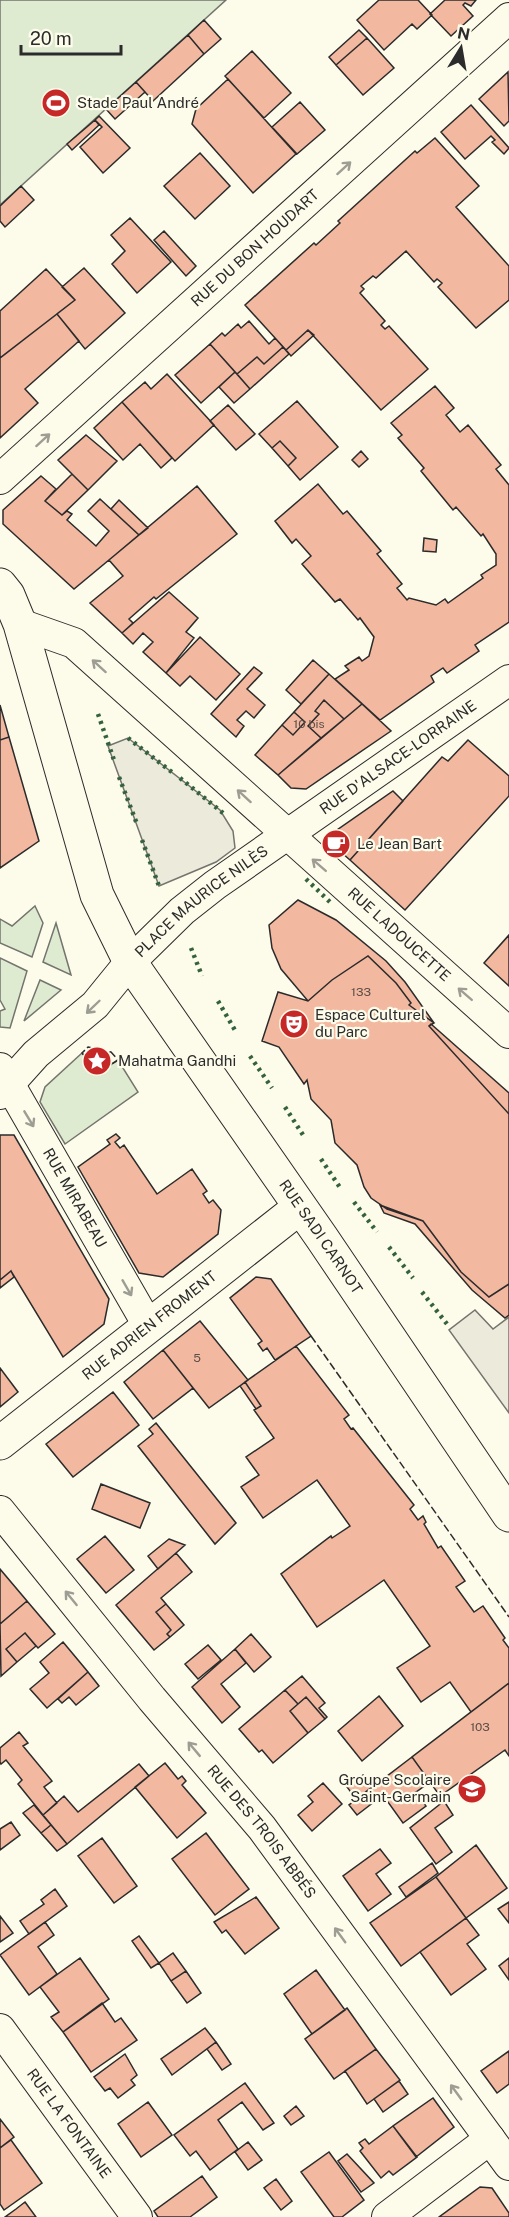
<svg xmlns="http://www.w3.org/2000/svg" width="509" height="2217" font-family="'Public Sans',sans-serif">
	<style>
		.green { fill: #deebd1; stroke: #74746e; stroke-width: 1.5 }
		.parking { fill: #eceadb; stroke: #74746e; stroke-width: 1.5 }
		.building { fill: #f2b8a0; stroke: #2b2b2b; stroke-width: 1.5 }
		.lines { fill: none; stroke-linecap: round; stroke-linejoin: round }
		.minor-casing { stroke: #2b2b2b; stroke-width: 32 }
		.tertiary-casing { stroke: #2b2b2b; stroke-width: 35 }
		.primary-casing { stroke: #2b2b2b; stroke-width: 35 }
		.minor { stroke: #fdfbea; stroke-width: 30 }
		.tertiary { stroke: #fdfbea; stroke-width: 33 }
		.primary { stroke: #fdfbea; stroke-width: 33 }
		.hedge { stroke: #34623c; stroke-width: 4.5; stroke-dasharray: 3 4.5; stroke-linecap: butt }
		.fence { stroke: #2b2b2b; stroke-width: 1.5; stroke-dasharray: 8 3; stroke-linecap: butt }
		.oneway { stroke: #9e9d94 }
		.labels { text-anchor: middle; stroke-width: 4.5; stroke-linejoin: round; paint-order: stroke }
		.number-label { font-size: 12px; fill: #5d4e48 }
		.poi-label { font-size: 15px; fill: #2b2b2b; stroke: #fdfbea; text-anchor: start }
		.street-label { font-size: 15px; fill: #2b2b2b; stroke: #fdfbea }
	</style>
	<rect width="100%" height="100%" fill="#fdfbea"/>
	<path class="green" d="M0 0H226L0 205Z
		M35 906 43 923 32 957 0 943V919L12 926Z
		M56 923 71 975 43 962Z
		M0 958 27 971 10 1028 0 1027V1011L5 1009 0 1000Z
		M40 980 61 990 24 1021Z
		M82 1053 97 1070 104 1069 118 1060 138 1092 65 1144 40 1102 45 1087Z"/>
	<path class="parking" d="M128 738 220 810 233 831 235 848 216 862 159 886 108 746Z
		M475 1310 493 1329 509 1317V1413L449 1330Z"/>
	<path class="building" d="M379 0H418L432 15 417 29 412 24 384 50 357 20Z
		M445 0H476L471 6 465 3 463 5 473 16 451 36 430 14Z
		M204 20 221 39 204 54 188 35Z
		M359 30 367 38 336 65 329 57Z
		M188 35 204 54 153 101 136 82Z
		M367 38 394 68 363 95 336 65Z
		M252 51 291 93 264 118 225 76Z
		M508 72 509 121 504 126 479 99Z
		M228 79 296 154 253 193 192 124 196 109Z
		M136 82 145 92 115 119 106 109Z
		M300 102 325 130 297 154 272 127Z
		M471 105 509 148 504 154 492 142 495 140 491 136 465 159 441 132Z
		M99 116 130 148 103 173 80 147 102 127 95 120Z
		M95 120 99 125 72 150 67 144Z
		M435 138 479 186 456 207 509 266V300L476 328 438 287 442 283 437 279 434 282 406 251 376 278 373 276 361 286 364 289 360 293 385 321 381 325 385 329 389 326 428 369 381 410 308 330 286 350 245 305 314 243 316 245 340 223 338 221 415 151 417 153Z
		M200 153 230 186 195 219 164 186Z
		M21 186 34 200 5 227 0 221V206Z
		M130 218 171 262 137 293 112 264 125 251 111 235Z
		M164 231 196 266 186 276 154 240Z
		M84 268 125 313 85 349 57 314 75 300 62 287Z
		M46 269 75 300 0 358V311Z
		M57 314 79 341 25 389 38 403 0 438V358Z
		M249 321 269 344 275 338 283 347 264 364 257 357 237 374 210 344 222 333 225 336 238 324 241 328Z
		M308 330 314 335 291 356 286 350Z
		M210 344 235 372 201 403 175 375Z
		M283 347 289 354 250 389 237 374 257 357 264 364Z
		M235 372 250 389 234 403 219 387Z
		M167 374 214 425 175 461 122 402 145 382 151 389Z
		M435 386 454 408 446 415 460 432 468 425 501 465 496 469 509 485V622L475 645 479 651 447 673 443 668 431 676 434 682 380 720 335 679 349 670 345 666 359 657 362 661 369 656 374 637 360 618 358 620 340 599 335 602 302 564 311 556 296 539 292 543 275 521 318 484 343 514 347 511 381 551 377 554 402 584 397 588 407 600 409 598 436 605 445 599 448 603 483 578 481 575 496 565V554L483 534 481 536 456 507 453 510 421 471 424 468 398 438 402 435 391 423Z
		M297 401 338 447 300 480 288 466 296 458 280 441 272 448 259 434Z
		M122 402 172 458 161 468 140 444 123 460 94 428Z
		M228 405 255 434 236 450 210 421Z
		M86 435 117 461 88 490 58 460Z
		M280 441 296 458 288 466 272 448Z
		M361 451 368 459 359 467 352 460Z
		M72 474 88 490 62 515 45 501Z
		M41 476 56 489 45 501 62 515 67 511 72 514 67 520 96 546 109 531 88 511 100 499 139 535 74 589 3 524V510Z
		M197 486 237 534 156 599 154 597 129 619 133 623 122 633 90 603 123 576 109 560Z
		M119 500 148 528 139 535 111 509Z
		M424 538 437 540 436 552 423 551Z
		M169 592 198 618 186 632 194 638 166 673 143 652 153 642 143 633 133 644 122 633Z
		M200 637 240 674 216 700 190 676 180 686 166 673Z
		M313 660 329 674 301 704 286 690Z
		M254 667 262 673 247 689 265 705 254 718 246 711 237 720 244 726 236 737 211 714Z
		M329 674 362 704 344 719 324 700 315 711 319 714 308 726 321 738 278 775 255 755 282 725 293 735 305 722 294 712Z
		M324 700 344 719 321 738 308 726 319 714 315 711Z
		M362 704 391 731 306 789 291 788 278 775Z
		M0 705 9 737 0 740Z
		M294 712 305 722 293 735 282 725Z
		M9 737 39 841 0 868V740Z
		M468 740 509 776V796L405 910 350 860 442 757 448 761Z
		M393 791 403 801 350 860 334 846 337 830Z
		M298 900 336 920 386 961 405 982 434 1023 409 1005 411 1003 396 983 368 956 332 980 308 1001 281 969 272 948 269 925Z
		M509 935V986L484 963Z
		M368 956 396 983 411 1003 409 1005 434 1023 429 1026 509 1114V1284L489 1297 461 1272 423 1221 387 1209 371 1198 364 1187 357 1165 335 1143 331 1120 311 1099 307 1080 304 1084 279 1047 262 1041 278 992 308 1001 332 980Z
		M431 1024 509 1093V1114L429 1026Z
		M116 1134 120 1138 115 1142 120 1148 124 1145 157 1194 192 1169 207 1191 203 1194 209 1203 213 1200 221 1210 218 1234 163 1277 139 1273 78 1167 110 1144 107 1140Z
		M0 1135H14L109 1299 104 1324 63 1357 11 1271 0 1280Z
		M380 1205 423 1221 461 1272 489 1297 509 1284V1315L505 1318 472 1290 415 1224 384 1213Z
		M11 1271 14 1277 0 1288V1280Z
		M256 1277 271 1279 311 1336 275 1360 267 1348 263 1351 258 1344 262 1341 230 1298Z
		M200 1321 248 1380 209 1408 163 1350Z
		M296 1346 349 1415 344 1419 351 1429 353 1428 414 1505 410 1509 418 1520 423 1516 426 1522 424 1524 438 1548 441 1546 465 1581 456 1587 474 1612 483 1606 505 1638 503 1640 509 1648V1683L471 1712 450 1682 421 1702 397 1668 430 1646 384 1580 317 1627 281 1574 331 1536 332 1538 350 1526 317 1480 263 1518 241 1487 259 1475 246 1457 274 1438 254 1410 261 1406 245 1382Z
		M163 1350 193 1388 153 1419 124 1382Z
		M0 1368 18 1392 0 1407Z
		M245 1382 261 1406 256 1409 240 1386Z
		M113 1392 139 1425 73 1477 46 1444Z
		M156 1423 236 1523 215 1544 138 1446 153 1434 149 1429Z
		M101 1484 150 1503 140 1528 92 1509Z
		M105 1536 134 1570 106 1593 77 1559Z
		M169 1539 185 1545 158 1569 148 1556Z
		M176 1553 192 1572 161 1598 166 1604 156 1612 171 1630 167 1634 170 1637 154 1650 116 1605Z
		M0 1569 27 1601 0 1624Z
		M27 1601 55 1634 38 1648 25 1633 6 1649 17 1662 1 1676 0 1624Z
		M166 1604 184 1625 170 1637 167 1634 171 1630 156 1612Z
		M25 1633 36 1646 17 1662 6 1649Z
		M251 1634 271 1657 254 1672 235 1649Z
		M63 1642 88 1672 47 1708 30 1689 49 1673 40 1662Z
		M208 1645 221 1660 198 1679 185 1664Z
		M235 1649 246 1663 221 1684 240 1707 222 1723 192 1687Z
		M88 1672 99 1686 76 1705 69 1697 62 1703 58 1699Z
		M302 1676 325 1703 319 1708 327 1717 325 1719 306 1697 298 1704 285 1690Z
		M509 1683V1756L505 1750 440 1796 412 1757Z
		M285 1690 298 1704 290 1711 308 1733 273 1763 262 1750 259 1752 239 1729Z
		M379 1696 403 1726 362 1761 338 1731Z
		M306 1697 325 1719 308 1733 290 1711Z
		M19 1732 28 1743 23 1746 52 1781 44 1787 57 1803 43 1815 18 1784 22 1780 6 1760 1 1764 0 1762V1748Z
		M412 1757 430 1782 412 1795 416 1801 420 1798 426 1806 403 1823 383 1795 357 1815 349 1805Z
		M165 1763 178 1779 182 1776 186 1781 182 1785 206 1813 177 1838 135 1787Z
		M139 1764 149 1776 67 1844 43 1815 64 1796 78 1812Z
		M363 1775 372 1787 356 1799 347 1787Z
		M323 1783 342 1804 312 1831 298 1815 313 1802 308 1796Z
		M444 1801 453 1815 435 1828 452 1852 436 1864 410 1828Z
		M34 1805 51 1825 41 1833 23 1813Z
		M11 1822 20 1835 0 1850V1829Z
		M51 1825 67 1844 57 1851 41 1833Z
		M206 1833 249 1889 215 1915 172 1859Z
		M102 1838 137 1886 114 1903 78 1856Z
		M476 1845 507 1888 466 1918 436 1877Z
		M380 1849 391 1863 376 1874 391 1894 368 1911 343 1876Z
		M432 1863 438 1873 406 1897 399 1887Z
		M436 1877 466 1918 401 1966 370 1923Z
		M55 1889 67 1906 29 1934 20 1921 44 1904 41 1900Z
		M256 1897 279 1928 245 1954 226 1930 222 1933 214 1922Z
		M509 1902V1923L498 1909Z
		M0 1916 13 1933 0 1942Z
		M466 1918 479 1935 467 1944 486 1969 451 1995 420 1952Z
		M45 1922 54 1935 38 1947 57 1974 29 1995 0 1955Z
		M139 1936 159 1963 151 1968 132 1941Z
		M173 1953 186 1971 171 1981 159 1963Z
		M80 1958 109 1999 63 2032 51 2017 59 2012 40 1987Z
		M509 1958V1980L499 1966Z
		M316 1970 345 2010 312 2034 284 1994Z
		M186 1971 201 1993 187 2003 171 1981Z
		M102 2003 115 2022 121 2018 137 2040 91 2072 63 2032Z
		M347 2008 376 2049 334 2079 305 2039Z
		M205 2028 216 2042 172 2075 161 2059Z
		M216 2042 231 2064 222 2070 207 2049Z
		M376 2049 400 2080 367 2104 345 2071Z
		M509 2051V2084L497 2093 481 2071Z
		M125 2054 137 2075 131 2080 135 2085 118 2098 110 2088 105 2091 94 2077Z
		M399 2081 408 2094 383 2112 374 2099Z
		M245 2083 274 2123 263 2130 242 2102 218 2120 238 2149 210 2170 196 2151 190 2156 174 2135Z
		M433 2098 454 2127 416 2157 393 2126Z
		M148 2102 172 2135 141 2157 118 2124Z
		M296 2106 304 2116 291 2125 284 2116Z
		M0 2119 14 2137 0 2148Z
		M393 2126 417 2157 393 2175 389 2171 381 2178 360 2151 363 2148 359 2143 365 2139 369 2144Z
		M11 2140 42 2183 4 2210 0 2204V2148Z
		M248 2142 262 2160 248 2170 235 2152Z
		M329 2152 364 2200 342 2217H334L301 2172Z
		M347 2154 374 2183 361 2192 338 2161Z
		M202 2176 217 2197 190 2217H158L154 2211Z
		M276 2179 292 2201 281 2210 264 2188Z
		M480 2187 492 2188 509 2213V2217H439Z
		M25 2202 36 2217H5L16 2209Z"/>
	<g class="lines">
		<g class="minor-casing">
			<g id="minor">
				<path id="s1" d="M0 479 509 18"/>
				<path id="s2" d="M20 624 74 643 509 1033"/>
				<path id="s3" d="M0 1068 149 1327"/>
				<path id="s4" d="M0 1094 36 1054 95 1005 130 962 182 911 215 885 509 680"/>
				<path id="s5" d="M0 1511 152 1699 262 1828 509 2165"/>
				<path id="s6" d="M0 2029 137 2217"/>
				<path d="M387 2217 490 2139"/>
			</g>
		</g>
		<g class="tertiary-casing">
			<g id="tertiary">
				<path id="s7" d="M0 1443 299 1208"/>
			</g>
		</g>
		<g class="primary-casing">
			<g id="primary">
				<path id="s8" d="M0 585 8 595 20 624 97 895 130 962 322 1238 509 1515"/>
			</g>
		</g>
		<use href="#minor" class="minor"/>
		<use href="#tertiary" class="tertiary"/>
		<use href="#primary" class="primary"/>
		<path class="hedge" d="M98 714 115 763
			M128 738 173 773
			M119 777 137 824
			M180 778 223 813
			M142 840 159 886
			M306 879 330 902
			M191 948 202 976
			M218 1001 236 1032
			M250 1056 272 1088
			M285 1107 305 1138
			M321 1159 341 1189
			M354 1202 377 1232
			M389 1247 413 1278
			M422 1292 447 1324"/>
		<path class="fence" d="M88 1047 111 1052 118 1060 104 1069 96 1070 82 1053Z
			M311 1336 509 1617"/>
	</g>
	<defs><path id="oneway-shaft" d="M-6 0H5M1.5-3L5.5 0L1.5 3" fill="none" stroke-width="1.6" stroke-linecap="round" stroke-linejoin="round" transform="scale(1.5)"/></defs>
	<g class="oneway">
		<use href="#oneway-shaft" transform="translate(344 168) rotate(-42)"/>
		<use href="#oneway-shaft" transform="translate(43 440) rotate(-42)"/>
		<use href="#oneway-shaft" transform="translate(99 666) rotate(-138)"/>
		<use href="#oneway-shaft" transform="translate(244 796) rotate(-138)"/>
		<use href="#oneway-shaft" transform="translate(319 865) rotate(-139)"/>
		<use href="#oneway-shaft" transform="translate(465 994) rotate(-139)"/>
		<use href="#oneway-shaft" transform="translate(93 1007) rotate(136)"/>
		<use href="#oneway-shaft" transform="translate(29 1119) rotate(59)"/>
		<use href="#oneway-shaft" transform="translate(127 1288) rotate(60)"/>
		<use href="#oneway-shaft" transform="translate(71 1598) rotate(-129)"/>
		<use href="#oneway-shaft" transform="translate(194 1749) rotate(-130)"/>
		<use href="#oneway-shaft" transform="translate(340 1935) rotate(-126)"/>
		<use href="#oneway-shaft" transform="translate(456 2092) rotate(-126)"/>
	</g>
	<defs>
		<g id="stadium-disc" transform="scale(1.5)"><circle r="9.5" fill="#c62828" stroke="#fdfbea"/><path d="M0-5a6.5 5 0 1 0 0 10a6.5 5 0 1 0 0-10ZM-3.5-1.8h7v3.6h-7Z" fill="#fff"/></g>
		<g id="cafe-disc" transform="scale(1.5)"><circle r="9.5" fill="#c62828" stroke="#fdfbea"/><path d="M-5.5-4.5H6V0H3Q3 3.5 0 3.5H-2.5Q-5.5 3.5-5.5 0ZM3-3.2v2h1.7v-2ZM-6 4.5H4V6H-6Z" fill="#fff"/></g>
		<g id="theatre-disc" transform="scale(1.5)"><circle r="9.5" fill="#c62828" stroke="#fdfbea"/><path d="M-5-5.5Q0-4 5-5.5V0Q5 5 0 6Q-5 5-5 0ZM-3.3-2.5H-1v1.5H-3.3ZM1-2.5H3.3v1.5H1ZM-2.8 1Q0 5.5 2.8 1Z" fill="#fff"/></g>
		<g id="sight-disc" transform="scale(1.5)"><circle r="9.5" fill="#c62828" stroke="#fdfbea"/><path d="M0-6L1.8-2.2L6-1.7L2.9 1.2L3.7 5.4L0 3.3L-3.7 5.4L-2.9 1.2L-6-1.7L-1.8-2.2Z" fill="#fff"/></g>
		<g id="school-disc" transform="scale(1.5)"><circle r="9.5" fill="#c62828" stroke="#fdfbea"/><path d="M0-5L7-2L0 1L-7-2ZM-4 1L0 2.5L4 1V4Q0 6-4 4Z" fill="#fff"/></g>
	</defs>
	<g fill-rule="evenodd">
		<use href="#stadium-disc" x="56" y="103"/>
		<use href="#cafe-disc" x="336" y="844"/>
		<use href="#theatre-disc" x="294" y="1024"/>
		<use href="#sight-disc" x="97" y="1061"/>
		<use href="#school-disc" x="472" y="1789"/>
	</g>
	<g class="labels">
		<g class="number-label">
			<text x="309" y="728">10 bis</text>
			<text x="361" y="996">133</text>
			<text x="197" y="1362">5</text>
			<text x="480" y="1731">103</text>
		</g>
		<g class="poi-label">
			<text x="77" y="108">Stade Paul André</text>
			<text x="357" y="849">Le Jean Bart</text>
			<text x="315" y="1020">Espace Culturel<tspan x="315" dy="17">du Parc</tspan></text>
			<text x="118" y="1066">Mahatma Gandhi</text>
			<text x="451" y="1785" text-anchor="end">Groupe Scolaire<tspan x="451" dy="17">Saint-Germain</tspan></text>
		</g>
		<g class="street-label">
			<text dy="5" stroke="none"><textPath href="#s1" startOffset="344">RUE DU BON HOUDART</textPath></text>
			<text dy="5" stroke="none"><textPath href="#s4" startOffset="524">RUE D'ALSACE-LORRAINE</textPath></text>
			<text dy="5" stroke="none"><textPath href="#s4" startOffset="280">PLACE MAURICE NILÈS</textPath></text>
			<text dy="5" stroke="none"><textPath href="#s2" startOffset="494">RUE LADOUCETTE</textPath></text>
			<text dy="5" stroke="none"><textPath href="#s3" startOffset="150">RUE MIRABEAU</textPath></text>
			<text dy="5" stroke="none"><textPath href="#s8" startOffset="735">RUE SADI CARNOT</textPath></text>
			<text dy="5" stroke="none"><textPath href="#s7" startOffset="190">RUE ADRIEN FROMENT</textPath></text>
			<text dy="5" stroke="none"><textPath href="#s5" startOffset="414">RUE DES TROIS ABBÉS</textPath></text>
			<text dy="5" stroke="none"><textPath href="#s6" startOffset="117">RUE LA FONTAINE</textPath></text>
		</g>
	</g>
	<g transform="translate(461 48) rotate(11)" stroke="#fdfbea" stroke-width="4.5" paint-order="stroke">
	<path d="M0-4.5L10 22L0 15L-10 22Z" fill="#2b2b2b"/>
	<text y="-9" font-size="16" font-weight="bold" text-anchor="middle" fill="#2b2b2b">N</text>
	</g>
	<path d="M21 45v9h100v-9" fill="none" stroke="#2b2b2b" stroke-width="3"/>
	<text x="30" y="45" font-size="18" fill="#2b2b2b" stroke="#fdfbea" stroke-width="4.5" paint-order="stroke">20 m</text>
</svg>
